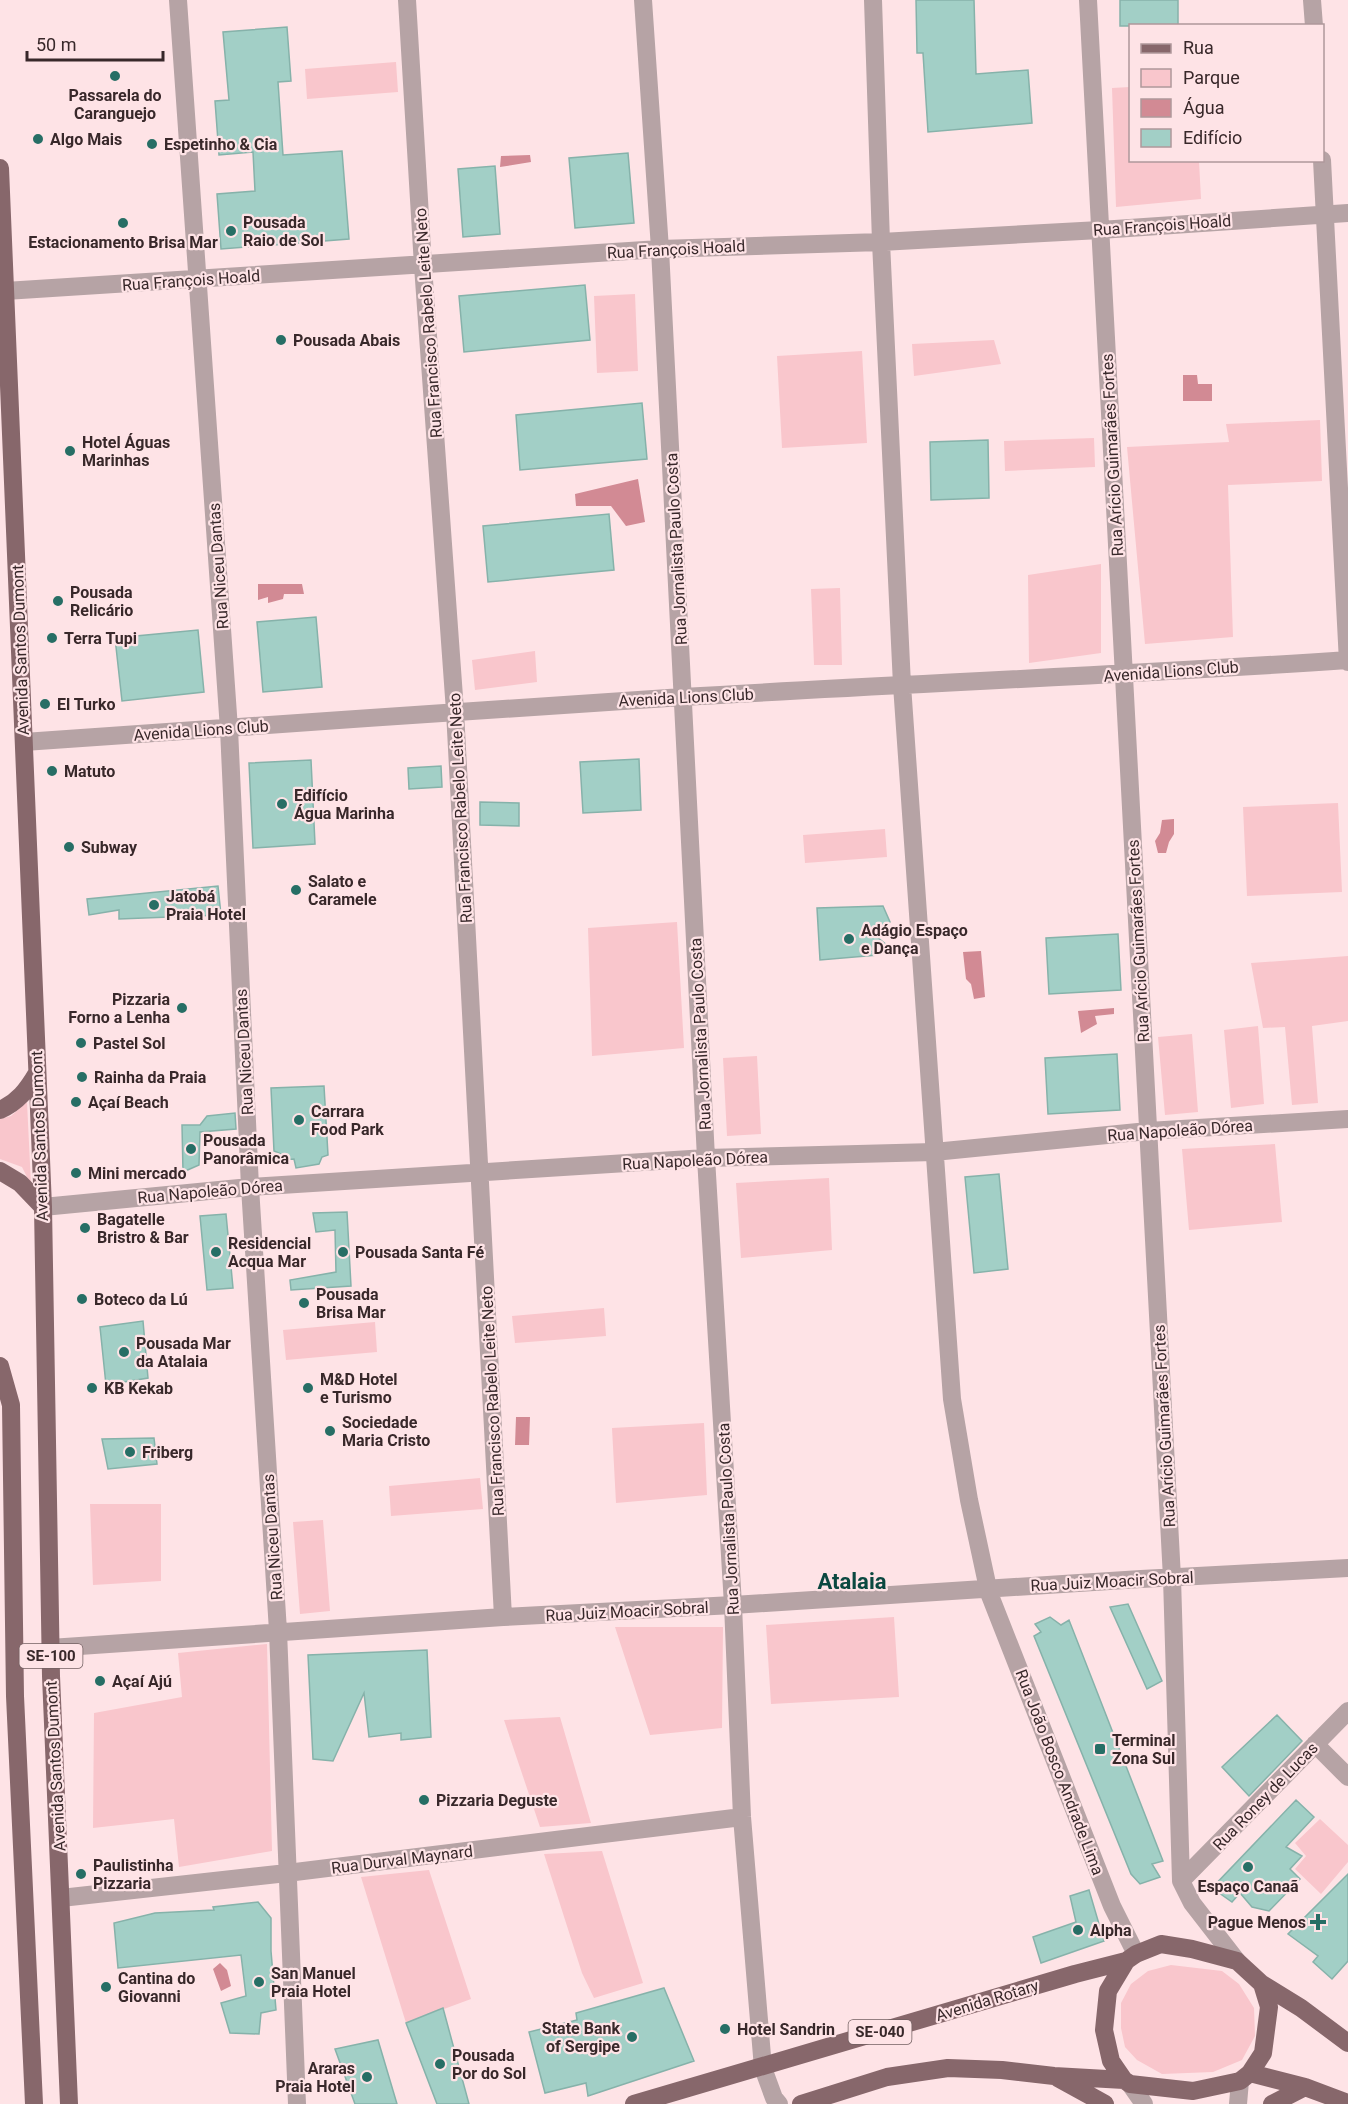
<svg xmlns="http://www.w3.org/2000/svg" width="1348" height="2104" font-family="Roboto,sans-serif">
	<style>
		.green { fill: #f9c6cc }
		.water { fill: #d28a94 }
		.building { fill: #a2cfc6; stroke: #86b2aa; stroke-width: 1.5 }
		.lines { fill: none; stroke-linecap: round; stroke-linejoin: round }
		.minor { stroke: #b6a3a5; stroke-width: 18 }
		.major { stroke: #87676b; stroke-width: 18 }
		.poi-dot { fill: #276e65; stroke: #fee3e6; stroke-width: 2 }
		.labels { text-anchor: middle; stroke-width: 4.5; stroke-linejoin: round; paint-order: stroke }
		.shield { fill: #fee3e6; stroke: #736062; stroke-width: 1.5 }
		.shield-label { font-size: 15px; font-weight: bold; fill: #38282a }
		.poi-label { font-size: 16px; font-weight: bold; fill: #38282a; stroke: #fee3e6; text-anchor: start }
		.street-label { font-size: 16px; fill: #38282a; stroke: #fee3e6 }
		.district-label { font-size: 22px; font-weight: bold; fill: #0b4840; stroke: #fee3e6 }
	</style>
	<rect width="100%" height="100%" fill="#fee3e6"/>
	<path class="green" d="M396 62 398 92 307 99 305 69Z
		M1130 87V160L1199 161 1201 199 1116 207 1112 88Z
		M635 294 638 371 597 373 594 296Z
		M994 340 1001 364 914 376 912 344Z
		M862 351 867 443 782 448 777 356Z
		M1320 420 1322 481 1228 485 1233 637 1145 644 1127 447 1229 442 1226 424Z
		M1094 438 1095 467 1005 471 1004 441Z
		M1101 564V653L1029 663 1028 575Z
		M840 588 842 665H814L811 589Z
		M535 651 537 682 475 690 472 660Z
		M1338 803 1342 892 1247 896 1243 807Z
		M885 829 887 857 805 863 803 835Z
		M677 922 684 1048 592 1056 588 928Z
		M1348 956V1021L1312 1026 1318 1103 1292 1105 1285 1027 1263 1028 1251 963Z
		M1258 1026 1264 1104 1231 1108 1224 1030Z
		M1192 1034 1198 1112 1165 1115 1158 1037Z
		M757 1056 761 1134 727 1136 723 1058Z
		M27 1102 31 1185 22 1167 0 1159V1119L11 1116Z
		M1275 1144 1282 1222 1189 1230 1182 1149Z
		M829 1178 832 1250 741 1258 736 1183Z
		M604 1308 606 1336 515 1343 512 1316Z
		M375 1322 377 1352 286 1360 283 1330Z
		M704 1423 707 1495 616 1503 612 1428Z
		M480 1478 483 1509 391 1516 389 1486Z
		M90 1504H161V1581L93 1585Z
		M323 1520 330 1611 300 1614 293 1522Z
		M894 1617 899 1697 771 1704 766 1625Z
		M615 1627H723L722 1728 650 1735Z
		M267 1644 272 1851 179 1867 174 1819 93 1828 94 1713 182 1697 178 1653Z
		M560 1717 591 1823 540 1827 504 1720Z
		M1320 1819 1348 1845V1862L1321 1894 1295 1869 1306 1856 1295 1843Z
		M602 1851 643 1983 594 1998 582 1973 544 1854Z
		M429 1870 471 1999 406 2023 361 1877Z
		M1171 1965 1222 1971 1239 1984 1254 2008 1255 2036 1242 2060 1213 2072 1162 2074 1137 2060 1125 2047 1121 2028V2003L1131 1984 1148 1971Z"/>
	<path class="water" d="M530 155 531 162 500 167 501 156Z
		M1183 375H1197L1198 384H1212V401H1183Z
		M638 479 645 522 626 526 611 506H576L575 494Z
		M258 584H302L304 594H284L283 599 268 603V597L258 600Z
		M1174 819V834L1169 842 1166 853H1158L1155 841 1160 833 1162 820Z
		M981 951 985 997 974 999 971 984 966 979 963 952Z
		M1114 1008V1014L1095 1016 1097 1024 1081 1033 1078 1011Z
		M516 1417H530L529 1445H515Z
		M220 1963 227 1970 231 1986 221 1991 213 1969Z"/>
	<path class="building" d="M916 0H974L976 74 1028 70 1032 123 928 132 923 53H917Z
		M1120 0H1178V26H1120Z
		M287 27 291 81 278 82 283 155 342 151 349 239 221 249 217 194 255 191 253 152 219 155 215 101 229 100 223 32Z
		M628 153 634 223 575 228 569 158Z
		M495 166 500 234 463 237 458 169Z
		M585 285 590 340 464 352 459 296Z
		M642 403 647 459 520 470 516 415Z
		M988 440 989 498 931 500 930 442Z
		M609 514 614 570 488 582 483 526Z
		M316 617 322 687 263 692 257 622Z
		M198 630 204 692 122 701 115 638Z
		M639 759 641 810 583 813 580 762Z
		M311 760 315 844 253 848 249 763Z
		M441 766 442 787 409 789 408 768Z
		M480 802 519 803V826L480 825Z
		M218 886 221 915 119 919V910L89 915 87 899Z
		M883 906 890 922 871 932 888 946 878 955 820 960 817 908Z
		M1118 934 1121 990 1049 994 1046 938Z
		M1117 1054 1120 1110 1048 1114 1045 1058Z
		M324 1086 328 1155 322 1157 319 1164 296 1168 294 1159 280 1160 281 1154 274 1151 271 1088Z
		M235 1113 236 1129 200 1132 199 1165 183 1172 182 1125H200L207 1116Z
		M999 1174 1008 1269 974 1273 965 1177Z
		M347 1212 351 1286 291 1290 290 1280 336 1272 335 1230 316 1232 313 1213Z
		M226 1214 233 1288 207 1290 200 1216Z
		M143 1321 148 1378 106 1385 100 1327Z
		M154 1438 157 1464 108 1469 102 1439Z
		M1128 1604 1162 1681 1147 1689 1110 1607Z
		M1050 1617 1061 1625 1069 1620 1163 1861 1152 1864 1160 1877 1140 1884 1131 1874 1034 1636 1041 1632 1035 1624Z
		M427 1650 431 1737 401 1740V1733L369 1737 364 1693 333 1761 313 1759 308 1655Z
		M1277 1715 1302 1741 1249 1796 1222 1767Z
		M1296 1800 1314 1817 1286 1847 1302 1856 1290 1869 1300 1879 1269 1911 1252 1907 1240 1893 1232 1902 1212 1888Z
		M1348 1874V1961L1332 1979 1313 1962 1318 1956 1288 1934Z
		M1089 1890 1104 1941 1041 1963 1033 1937 1076 1922 1070 1896Z
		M258 1902 271 1918V1951L276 2010 261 2013 259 2034 230 2033 221 2003 246 1996 241 1955 118 1968 114 1923 155 1913 214 1910 213 1907Z
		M664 1988 694 2061 588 2096 586 2083 545 2093 529 2032 577 2020 576 2013Z
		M443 2008 469 2104H437L406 2023Z
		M378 2040 397 2104H355L335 2049Z"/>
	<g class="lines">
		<path class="minor" d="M178 0 229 729 250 1187 278 1631 297 2104
			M407 0 423 266 455 711 503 1617
			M643 0 660 249 706 1158 733 1605 742 1817 763 2068 774 2098 779 2104
			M873 0 881 242 902 685 952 1399 969 1500 989 1593 1112 1906 1136 1954
			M1088 0 1172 1578 1181 1881 1192 1903 1237 1961
			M1312 0 1314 26
			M1322 160 1348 662
			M5 291 660 249 881 242 1100 230 1348 213
			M24 742C244 728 463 710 683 697 904 684 1126 675 1348 660
			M43 1207 250 1187 706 1158 934 1152 1148 1131 1348 1119
			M50 1648 503 1617 733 1605 1141 1579 1348 1568
			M1315 1744 1348 1777
			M1181 1881 1348 1711
			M61 1898 287 1873 742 1817
			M1130 2084 1144 2104
			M1238 2104 1240 2081"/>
		<path class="major" d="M0 168 43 1207 51 1676 69 2104
			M0 1110C18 1102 27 1090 37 1073
			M0 1171 20 1183 43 1207
			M0 1366 11 1405 15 1696 34 2104
			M1250 2073 1305 2087 1348 2103
			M1058 2078 1105 2104
			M1124 2080 1111 2061 1104 2030 1108 1991 1126 1961
			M634 2104 1075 1974 1126 1961 1136 1954 1161 1944 1192 1949 1237 1961 1262 1984 1301 2008 1348 2043
			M801 2104 887 2077 948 2068 1002 2070 1054 2076 1124 2080 1130 2084 1193 2091 1240 2081 1250 2073 1263 2053 1269 2007 1262 1984
			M1272 2104 1305 2087"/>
	</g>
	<g class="poi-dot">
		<circle cx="115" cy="76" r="6"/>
		<circle cx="38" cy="139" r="6"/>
		<circle cx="152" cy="144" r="6"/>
		<circle cx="123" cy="223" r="6"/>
		<circle cx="231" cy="231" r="6"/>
		<circle cx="281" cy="340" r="6"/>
		<circle cx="70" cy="451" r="6"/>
		<circle cx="58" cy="601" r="6"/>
		<circle cx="52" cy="638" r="6"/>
		<circle cx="45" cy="704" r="6"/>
		<circle cx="52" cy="771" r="6"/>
		<circle cx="282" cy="804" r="6"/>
		<circle cx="69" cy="847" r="6"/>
		<circle cx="296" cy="890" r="6"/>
		<circle cx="154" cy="905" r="6"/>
		<circle cx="849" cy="939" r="6"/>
		<circle cx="182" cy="1008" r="6"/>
		<circle cx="81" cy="1043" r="6"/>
		<circle cx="82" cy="1077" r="6"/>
		<circle cx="76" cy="1102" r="6"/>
		<circle cx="299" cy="1120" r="6"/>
		<circle cx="191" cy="1149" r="6"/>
		<circle cx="76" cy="1173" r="6"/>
		<circle cx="85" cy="1228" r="6"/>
		<circle cx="216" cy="1252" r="6"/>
		<circle cx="343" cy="1252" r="6"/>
		<circle cx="82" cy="1299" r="6"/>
		<circle cx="304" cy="1303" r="6"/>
		<circle cx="124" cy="1352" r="6"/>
		<circle cx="92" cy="1388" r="6"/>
		<circle cx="308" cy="1388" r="6"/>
		<circle cx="330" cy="1431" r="6"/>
		<circle cx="130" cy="1452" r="6"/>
		<circle cx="100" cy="1681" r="6"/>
		<rect x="1094" y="1743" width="12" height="12" rx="3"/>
		<circle cx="424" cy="1800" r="6"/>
		<circle cx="1248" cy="1867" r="6"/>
		<circle cx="81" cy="1874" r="6"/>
		<path d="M1315 1913h6v6h6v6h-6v6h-6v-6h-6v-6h6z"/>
		<circle cx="1078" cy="1930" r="6"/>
		<circle cx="259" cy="1982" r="6"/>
		<circle cx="106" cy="1987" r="6"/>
		<circle cx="725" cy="2029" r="6"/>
		<circle cx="632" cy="2037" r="6"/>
		<circle cx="440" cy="2064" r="6"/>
		<circle cx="367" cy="2077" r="6"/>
	</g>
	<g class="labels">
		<g class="shield">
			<rect x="19.5" y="1644" width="63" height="24" rx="4.5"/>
			<rect x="848.5" y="2020" width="63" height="24" rx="4.5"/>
		</g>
		<g class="shield-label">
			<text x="51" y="1661">SE-100</text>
			<text x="880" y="2037">SE-040</text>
		</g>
		<g class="poi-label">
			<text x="115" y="101" text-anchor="middle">Passarela do<tspan x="115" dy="18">Caranguejo</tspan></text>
			<text x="50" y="145">Algo Mais</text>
			<text x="164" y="150">Espetinho &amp; Cia</text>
			<text x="243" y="228">Pousada<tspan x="243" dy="18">Raio de Sol</tspan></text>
			<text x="123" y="248" text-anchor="middle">Estacionamento Brisa Mar</text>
			<text x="293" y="346">Pousada Abais</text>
			<text x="82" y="448">Hotel Águas<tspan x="82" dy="18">Marinhas</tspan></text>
			<text x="70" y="598">Pousada<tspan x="70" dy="18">Relicário</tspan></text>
			<text x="64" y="644">Terra Tupi</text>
			<text x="57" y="710">El Turko</text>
			<text x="64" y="777">Matuto</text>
			<text x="294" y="801">Edifício<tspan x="294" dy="18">Água Marinha</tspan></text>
			<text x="81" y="853">Subway</text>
			<text x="308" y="887">Salato e<tspan x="308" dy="18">Caramele</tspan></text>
			<text x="166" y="902">Jatobá<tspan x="166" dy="18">Praia Hotel</tspan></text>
			<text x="861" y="936">Adágio Espaço<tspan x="861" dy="18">e Dança</tspan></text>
			<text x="170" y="1005" text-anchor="end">Pizzaria<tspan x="170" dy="18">Forno a Lenha</tspan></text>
			<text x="93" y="1049">Pastel Sol</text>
			<text x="94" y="1083">Rainha da Praia</text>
			<text x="88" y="1108">Açaí Beach</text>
			<text x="311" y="1117">Carrara<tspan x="311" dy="18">Food Park</tspan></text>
			<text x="203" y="1146">Pousada<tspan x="203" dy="18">Panorâmica</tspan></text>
			<text x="88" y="1179">Mini mercado</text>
			<text x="97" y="1225">Bagatelle<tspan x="97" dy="18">Bristro &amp; Bar</tspan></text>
			<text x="228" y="1249">Residencial<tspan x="228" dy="18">Acqua Mar</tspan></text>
			<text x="355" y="1258">Pousada Santa Fé</text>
			<text x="316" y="1300">Pousada<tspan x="316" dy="18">Brisa Mar</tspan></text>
			<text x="94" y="1305">Boteco da Lú</text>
			<text x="136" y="1349">Pousada Mar<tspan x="136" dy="18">da Atalaia</tspan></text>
			<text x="320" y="1385">M&amp;D Hotel<tspan x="320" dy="18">e Turismo</tspan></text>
			<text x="104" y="1394">KB Kekab</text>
			<text x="342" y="1428">Sociedade<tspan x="342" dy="18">Maria Cristo</tspan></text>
			<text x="142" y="1458">Friberg</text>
			<text x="112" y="1687">Açaí Ajú</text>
			<text x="1112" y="1746">Terminal<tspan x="1112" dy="18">Zona Sul</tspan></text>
			<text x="436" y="1806">Pizzaria Deguste</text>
			<text x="93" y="1871">Paulistinha<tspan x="93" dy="18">Pizzaria</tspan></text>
			<text x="1248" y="1892" text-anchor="middle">Espaço Canaã</text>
			<text x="1306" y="1928" text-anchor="end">Pague Menos</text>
			<text x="1090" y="1936">Alpha</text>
			<text x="271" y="1979">San Manuel<tspan x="271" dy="18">Praia Hotel</tspan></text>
			<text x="118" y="1984">Cantina do<tspan x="118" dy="18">Giovanni</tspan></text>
			<text x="620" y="2034" text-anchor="end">State Bank<tspan x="620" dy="18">of Sergipe</tspan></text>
			<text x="737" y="2035">Hotel Sandrin</text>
			<text x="452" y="2061">Pousada<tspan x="452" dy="18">Por do Sol</tspan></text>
			<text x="355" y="2074" text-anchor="end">Araras<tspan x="355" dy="18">Praia Hotel</tspan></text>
		</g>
		<g class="street-label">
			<text transform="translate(1162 225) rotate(-4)" y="6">Rua François Hoald</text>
			<text transform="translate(676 249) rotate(-3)" y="6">Rua François Hoald</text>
			<text transform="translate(191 280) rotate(-4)" y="6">Rua François Hoald</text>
			<text transform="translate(428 323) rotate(-94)" y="6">Rua Francisco Rabelo Leite Neto</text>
			<text transform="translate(1112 455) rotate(-93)" y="6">Rua Arício Guimarães Fortes</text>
			<text transform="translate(676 549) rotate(-93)" y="6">Rua Jornalista Paulo Costa</text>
			<text transform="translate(218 566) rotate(-94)" y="6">Rua Niceu Dantas</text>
			<text transform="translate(20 650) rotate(-92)" y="6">Avenida Santos Dumont</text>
			<text transform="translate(1171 671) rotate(-4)" y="6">Avenida Lions Club</text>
			<text transform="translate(686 697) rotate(-3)" y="6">Avenida Lions Club</text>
			<text transform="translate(201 730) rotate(-4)" y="6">Avenida Lions Club</text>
			<text transform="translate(460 808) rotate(-93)" y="6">Rua Francisco Rabelo Leite Neto</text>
			<text transform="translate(1138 941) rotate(-93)" y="6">Rua Arício Guimarães Fortes</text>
			<text transform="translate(700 1034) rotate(-93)" y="6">Rua Jornalista Paulo Costa</text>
			<text transform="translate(244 1052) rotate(-93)" y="6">Rua Niceu Dantas</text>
			<text transform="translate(1180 1130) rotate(-4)" y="6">Rua Napoleão Dórea</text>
			<text transform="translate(39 1136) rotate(-92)" y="6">Avenida Santos Dumont</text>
			<text transform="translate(695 1160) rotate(-3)" y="6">Rua Napoleão Dórea</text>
			<text transform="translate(210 1191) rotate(-5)" y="6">Rua Napoleão Dórea</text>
			<text transform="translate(492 1401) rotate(-93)" y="6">Rua Francisco Rabelo Leite Neto</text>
			<text transform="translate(1164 1426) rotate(-93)" y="6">Rua Arício Guimarães Fortes</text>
			<text transform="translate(728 1519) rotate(-93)" y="6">Rua Jornalista Paulo Costa</text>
			<text transform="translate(272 1537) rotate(-94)" y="6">Rua Niceu Dantas</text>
			<text transform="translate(1112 1581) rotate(-3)" y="6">Rua Juiz Moacir Sobral</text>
			<text transform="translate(627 1611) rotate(-3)" y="6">Rua Juiz Moacir Sobral</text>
			<text transform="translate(55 1766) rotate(-93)" y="6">Avenida Santos Dumont</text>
			<text transform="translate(1060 1772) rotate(69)" y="6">Rua João Bosco Andrade Lima</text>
			<text transform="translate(1265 1796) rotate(-46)" y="6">Rua Roney de Lucas</text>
			<text transform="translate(402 1859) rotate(-7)" y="6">Rua Durval Maynard</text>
			<text transform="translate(987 2000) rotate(-17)" y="6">Avenida Rotary</text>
		</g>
		<g class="district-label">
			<text x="852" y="1589">Atalaia</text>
		</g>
	</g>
	<rect x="1129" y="24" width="195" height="138" fill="#fee3e6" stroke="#af989b" stroke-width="1.5"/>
	<rect x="1141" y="44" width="30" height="9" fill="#87676b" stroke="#af989b" stroke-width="1.5"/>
	<text x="1183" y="54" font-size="18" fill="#38282a">Rua</text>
	<rect x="1141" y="69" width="30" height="18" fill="#f9c6cc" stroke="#af989b" stroke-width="1.5"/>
	<text x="1183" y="84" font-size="18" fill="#38282a">Parque</text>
	<rect x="1141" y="99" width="30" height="18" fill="#d28a94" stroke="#af989b" stroke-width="1.5"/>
	<text x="1183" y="114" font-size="18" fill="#38282a">Água</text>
	<rect x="1141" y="129" width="30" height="18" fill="#a2cfc6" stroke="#af989b" stroke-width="1.5"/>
	<text x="1183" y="144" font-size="18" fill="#38282a">Edifício</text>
	<path d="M27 51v9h136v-9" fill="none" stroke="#38282a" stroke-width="3"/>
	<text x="36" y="51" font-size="18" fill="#38282a" stroke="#fee3e6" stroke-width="4.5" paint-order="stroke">50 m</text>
</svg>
